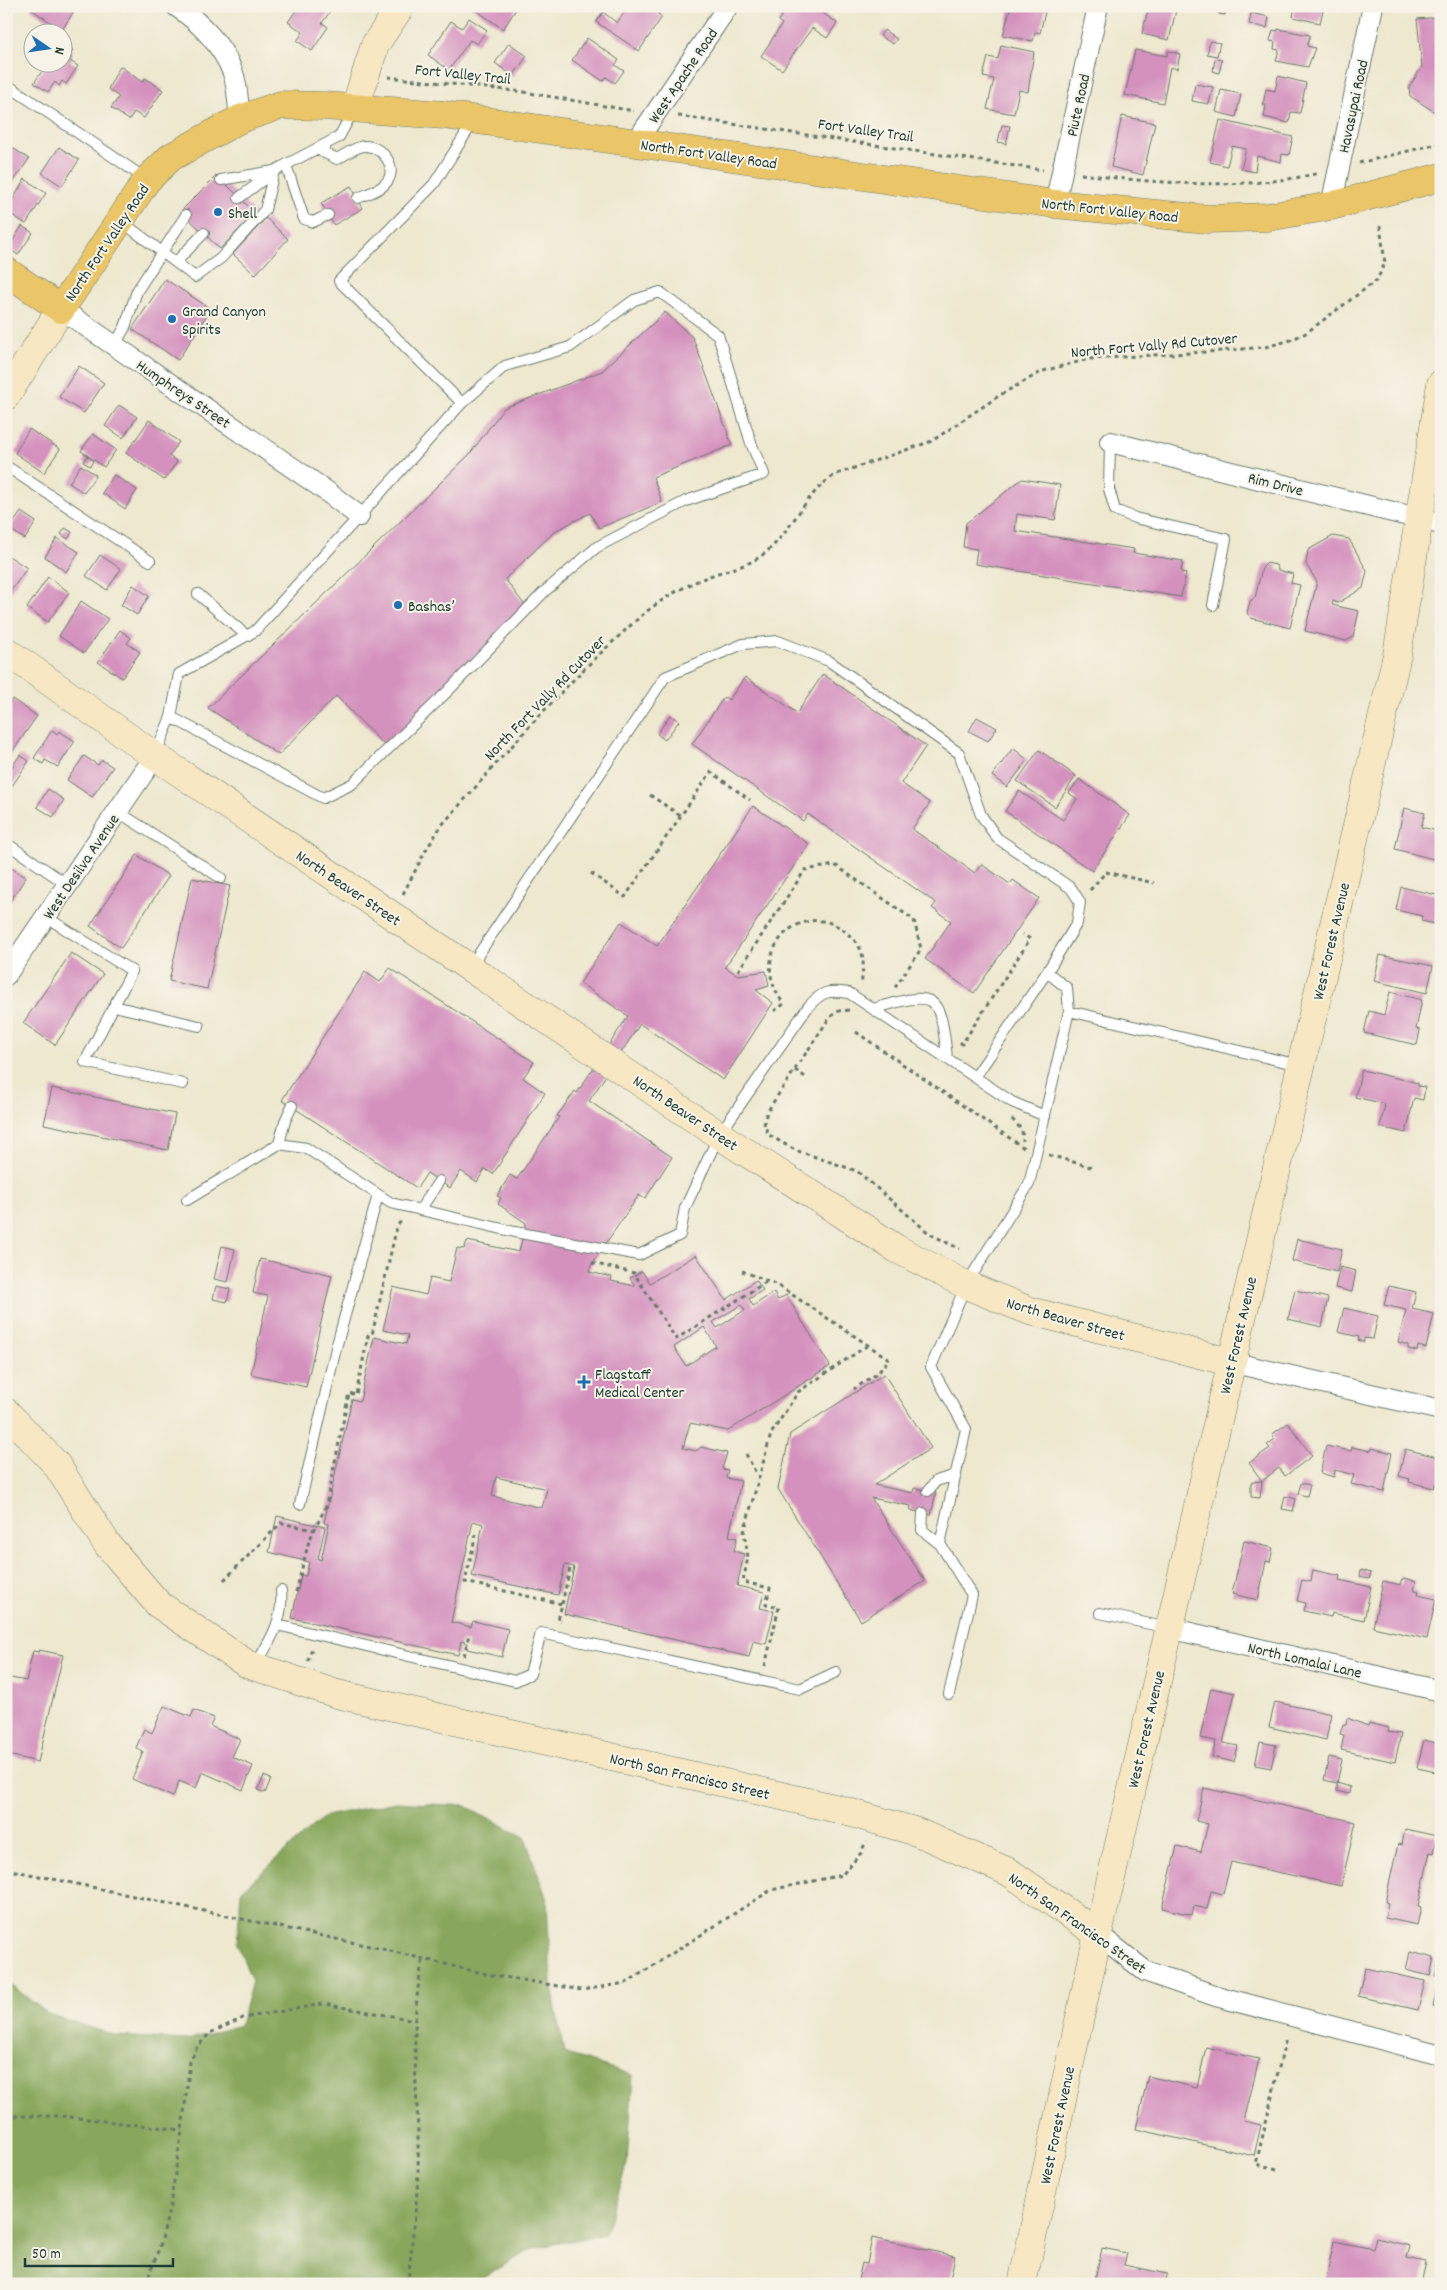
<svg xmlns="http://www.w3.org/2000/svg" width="1447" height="2290" font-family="Dekko,sans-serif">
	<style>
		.forest { fill: #88a75b; stroke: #547248 }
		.building { fill: #d491be; fill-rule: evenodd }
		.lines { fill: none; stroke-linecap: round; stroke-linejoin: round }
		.lane-casing { stroke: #67796a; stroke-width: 12 }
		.street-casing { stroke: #67796a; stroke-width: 22 }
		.secondary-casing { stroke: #67796a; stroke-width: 29 }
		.primary-casing { stroke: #67796a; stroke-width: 29 }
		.path { stroke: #67796a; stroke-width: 3; stroke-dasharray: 4 4; stroke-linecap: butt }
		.lane { stroke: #fff; stroke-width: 10 }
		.street { stroke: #fff; stroke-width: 20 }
		.secondary { stroke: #f7e8c3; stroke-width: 28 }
		.primary { stroke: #ebc669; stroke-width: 28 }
		.poi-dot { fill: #1f6fb2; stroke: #f7f3e8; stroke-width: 2 }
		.labels { text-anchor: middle; stroke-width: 4; stroke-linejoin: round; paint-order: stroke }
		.street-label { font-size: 16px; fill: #1f3d34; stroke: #f7f3e8 }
		.poi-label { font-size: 16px; fill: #1f3d34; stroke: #f7f3e8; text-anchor: start }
	</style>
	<rect width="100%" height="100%" fill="#f7f3e8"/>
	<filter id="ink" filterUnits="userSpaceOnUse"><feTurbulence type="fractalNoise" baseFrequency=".02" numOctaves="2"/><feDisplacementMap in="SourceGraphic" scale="10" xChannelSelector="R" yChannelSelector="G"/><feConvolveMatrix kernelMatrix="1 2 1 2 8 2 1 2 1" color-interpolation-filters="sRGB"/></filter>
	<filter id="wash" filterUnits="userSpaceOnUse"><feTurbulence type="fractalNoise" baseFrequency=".0096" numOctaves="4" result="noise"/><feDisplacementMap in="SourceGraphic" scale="20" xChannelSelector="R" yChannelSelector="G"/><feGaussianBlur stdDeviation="1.12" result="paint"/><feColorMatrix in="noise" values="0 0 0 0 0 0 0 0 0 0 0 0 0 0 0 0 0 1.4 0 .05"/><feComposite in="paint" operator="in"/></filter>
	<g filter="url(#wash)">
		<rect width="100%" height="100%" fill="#eee8cf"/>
		<path class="forest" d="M396 1802 466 1806 525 1837 547 1900 551 1981 564 2053 633 2075 627 2164 605 2234 534 2248 479 2280 477 2284H6V1981L48 2014 117 2036 187 2040 240 2025 252 1981 237 1944 241 1891 325 1816Z"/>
		<g id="blocks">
			<path class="building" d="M33 6H77L62 30 31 9Z
				M299 6H326L331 10 322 23 328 27 312 51 297 41 303 32 288 22Z
				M470 6H518L503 29Z
				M628 6H664L658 14 662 17 639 51 596 22 603 12 617 23Z
				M788 6H806L812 10 814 7 837 23 827 38 812 28 782 70 761 56 782 24 778 21Z
				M1011 6H1041L1046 8 1040 33 1035 32 1033 41 1003 35Z
				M1149 6H1177L1169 40 1142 34Z
				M1220 6H1227L1225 15 1219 14Z
				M1295 6H1324L1320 23 1293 17Z
				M1251 13 1269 17 1267 28 1249 24Z
				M1441 17V116L1410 96 1409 87 1422 67 1417 19Z
				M469 18 487 30 477 44 470 40 449 70 428 55 451 21 462 28Z
				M1278 29 1310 35 1307 46 1315 48 1308 67 1276 61 1279 50 1274 49 1275 42 1270 41 1273 30 1278 31Z
				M884 30 897 39 893 44 880 36Z
				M587 38 619 60 615 65 624 71 615 83 606 77 603 81 572 60Z
				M1210 41 1220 43 1217 56 1207 54Z
				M62 43 73 50 69 55 72 58 70 61 78 66 66 84 62 81 59 86 55 82 48 92 34 83 48 62H62Z
				M509 43 527 56 513 76 495 63Z
				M1001 45 1034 52 1028 92 1019 90 1014 114 987 109 994 79 983 77 988 57 998 59Z
				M1135 50 1167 56 1168 51 1180 54 1177 69 1170 67 1163 103 1125 95Z
				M1215 59 1222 60 1219 73 1213 71Z
				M120 66 142 82 145 78 163 90 144 118 134 112 129 120 111 108 119 97 108 89Z
				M1278 76 1306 83 1300 113 1291 112 1289 123 1264 117 1266 105H1263L1266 89 1275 91Z
				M1195 84 1213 87 1209 104 1192 101Z
				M1221 90 1241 94 1236 117 1216 112Z
				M1122 116 1155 123 1143 175 1111 167Z
				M1220 120 1293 137 1289 155 1282 154 1281 162 1257 156 1255 172 1241 169 1246 149 1232 146 1227 166 1210 162Z
				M1002 125 1010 126 1006 144 998 142Z
				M59 147 79 160 62 186 42 173Z
				M13 148 29 159 6 193V157Z
				M217 175 255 213 220 249 181 211Z
				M25 179 46 193 26 224 6 211Z
				M351 186 363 208 334 225 321 203Z
				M266 218 288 239 255 275 233 254Z
				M22 226 33 233 18 255 8 248Z
				M165 279 211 309 178 360 132 329Z
				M665 312 693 338 732 445 653 477 662 502 599 528 590 513 555 531 505 579 526 607 386 747 336 696 279 755 208 708 469 455 504 408 602 371Z
				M79 366 104 383 84 413 59 397Z
				M119 405 137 417 123 438 105 426Z
				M149 420 179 442 169 456 177 462 164 480 126 453Z
				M29 429 60 449 44 473 15 453Z
				M93 434 116 450 104 467 81 451Z
				M87 456 93 461 90 466 83 462Z
				M81 465 96 475 84 493 69 483Z
				M114 475 137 490 125 509 102 493Z
				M1022 479 1060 485 1055 520 1017 514 1015 531 1134 549 1133 553 1183 561 1181 572 1186 573 1181 597 975 564 977 549 963 547 966 523Z
				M21 512 36 522 25 539 9 529Z
				M65 528 72 532 68 539 61 534Z
				M1333 536 1349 539 1367 571 1363 588 1338 603 1333 601 1332 605 1359 611 1353 637 1346 641 1305 631 1317 582 1306 564 1308 550Z
				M57 538 79 552 66 572 45 557Z
				M6 554 27 568 6 598Z
				M100 555 121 569 107 590 86 576Z
				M1267 563 1276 565 1278 570 1293 574 1291 583 1300 585 1290 628 1251 618 1247 613 1250 601 1255 598 1262 568Z
				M48 577 69 592 48 622 27 608Z
				M133 585 149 596 137 615 121 605Z
				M81 601 108 619 84 653 59 636Z
				M120 630 131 638 127 643 140 652 122 678 98 662Z
				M823 674 926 746 901 783 930 803 912 829 975 873 981 864 1010 884 1013 880 1039 898 974 993 925 959 951 921 932 908 936 903 808 814 803 821 692 744 724 697 729 700 745 677 797 713Z
				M12 699 37 716 8 758 6 757V708Z
				M670 715 679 721 665 740 657 734Z
				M977 717 997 728 988 741 969 731Z
				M52 730 57 734 59 731 75 741 58 767 45 760 43 764 34 758Z
				M1013 748 1028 760 1007 787 992 776Z
				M1039 750 1076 776 1055 807 1017 781Z
				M20 755 29 761 12 786 6 781V776Z
				M84 756 98 765 102 760 113 767 92 797 67 780Z
				M1079 779 1130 815 1092 871 1005 811 1019 791 1063 820 1077 799 1069 793Z
				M48 789 64 800 53 817 37 807Z
				M753 806 809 844 725 967 738 975 766 971 769 986 756 990 773 1003 723 1080 640 1024 589 1101 672 1157 645 1199 639 1195 591 1265 589 1272 612 1277 611 1281 635 1286 630 1278 642 1271 650 1283 696 1255 726 1300 756 1280 763 1290 749 1299 753 1306 774 1292 778 1300 786 1295 830 1366 728 1431 690 1423 683 1448 696 1451 701 1447 727 1453 722 1469 728 1470 726 1478 741 1481 729 1536 737 1538 734 1551 744 1554 737 1586 764 1592 760 1608 774 1611 766 1644 753 1641 749 1657 564 1614 574 1567 565 1565 558 1595 472 1576 483 1524 473 1521 451 1622 471 1627 473 1621 508 1629 502 1657 467 1649 468 1643 461 1641 458 1655 292 1618 301 1575 306 1576 309 1562 269 1552 277 1516 325 1527 318 1559 321 1560 329 1524 324 1523 352 1399 360 1401 374 1337 406 1344 408 1335 383 1330 393 1287 426 1295 430 1278 449 1282 457 1248 464 1249 467 1241 519 1252 526 1223 498 1204 501 1198 497 1196 510 1175 517 1179 559 1117 557 1116 575 1091 577 1093 628 1016 580 983 621 922 657 946ZM741 1305 745 1310 717 1328 713 1322ZM704 1327 716 1346 686 1366 674 1347ZM496 1477 547 1489 542 1508 492 1496Z
				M1404 808 1425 813 1421 827 1441 832V861L1395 849Z
				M137 855 169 876 121 948 90 926Z
				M6 865 26 877 6 908Z
				M192 878 230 886 207 989 169 981Z
				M1401 887 1441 896 1436 924 1421 921 1422 916 1396 910Z
				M71 953 103 974 55 1045 23 1023Z
				M1380 955 1433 966 1427 993 1374 981Z
				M390 968 534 1062 523 1078 545 1093 493 1174 485 1169 477 1182 461 1171 450 1188 427 1173 417 1188 282 1100 365 972 380 982Z
				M1390 992 1422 1000 1416 1029 1420 1030 1417 1045 1364 1033 1369 1011 1384 1015Z
				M1362 1070 1418 1083V1086L1425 1087 1423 1100 1414 1098 1406 1133 1380 1127 1385 1104 1355 1097Z
				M52 1088 175 1114 168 1150 44 1124Z
				M1297 1239 1342 1249 1337 1272 1292 1261Z
				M222 1246 235 1249 228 1282 214 1279Z
				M260 1259 332 1275 306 1387 251 1374 268 1296 253 1293Z
				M1340 1267 1356 1271 1352 1292 1335 1288Z
				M216 1286 230 1289 227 1302 213 1299Z
				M1389 1286 1416 1292 1412 1309 1434 1314 1426 1348 1418 1346 1417 1351 1408 1349V1345L1398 1342 1406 1310 1384 1305Z
				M1295 1290 1328 1298 1322 1327 1288 1319Z
				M1344 1308 1378 1316 1373 1339 1364 1338V1342L1358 1340 1359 1337 1338 1332Z
				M884 1374 931 1448 874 1485 913 1493 914 1488 936 1492 931 1515 910 1510 911 1506 871 1498 925 1581 861 1621 778 1489 790 1434Z
				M1288 1423 1312 1456 1285 1476 1279 1468 1262 1481 1249 1463 1270 1448 1267 1445 1275 1439 1271 1435Z
				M1326 1446 1351 1451 1352 1447 1371 1451 1372 1448 1392 1453 1384 1492 1351 1484 1354 1475 1335 1470 1334 1477 1320 1473Z
				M1405 1449 1441 1458V1486L1435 1484 1434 1488 1409 1482 1410 1479 1399 1476Z
				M1262 1481 1260 1498 1251 1497V1482Z
				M1301 1483 1310 1485 1307 1496 1298 1494Z
				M1285 1496 1296 1499 1293 1511 1282 1509Z
				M1244 1541 1273 1548 1270 1562 1266 1561 1258 1600 1232 1594Z
				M1313 1570 1340 1576 1339 1580 1371 1587 1364 1620 1332 1613 1331 1617 1304 1611 1306 1603 1297 1601 1302 1580 1311 1582Z
				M1361 1570 1371 1573 1369 1579 1360 1577Z
				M1403 1578 1416 1581 1414 1590 1419 1591 1418 1595 1436 1599 1427 1639 1373 1627 1383 1581 1401 1585Z
				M39 1650 63 1655 38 1762 8 1755 11 1744 6 1743V1677L26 1681 33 1651 39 1652Z
				M1211 1688 1235 1693 1223 1743 1238 1746 1234 1762 1212 1757 1216 1741 1200 1738Z
				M1275 1702 1331 1714 1326 1740 1269 1727Z
				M164 1706 191 1717 194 1710 214 1718 210 1726 240 1739 232 1757 253 1766 243 1790 202 1772 196 1788 179 1781 173 1797 132 1779 143 1752 136 1748 144 1729 152 1733Z
				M1347 1718 1368 1726 1369 1723 1389 1728 1388 1732 1401 1734 1395 1762 1341 1750 1344 1735 1340 1734 1343 1724 1346 1725Z
				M1424 1740 1441 1744V1773L1417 1768Z
				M1260 1742 1276 1745 1271 1768 1255 1765Z
				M1329 1757 1342 1760 1337 1783 1324 1780Z
				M264 1776 271 1779 265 1793 258 1790Z
				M1337 1783 1350 1787 1349 1794 1337 1791Z
				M1204 1788 1356 1822 1341 1886 1231 1862 1223 1894 1211 1891 1207 1909 1194 1906 1192 1915 1162 1908 1177 1846 1201 1852 1208 1824 1196 1821Z
				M1405 1829 1437 1836 1434 1853 1430 1852 1418 1907 1421 1908 1417 1925 1385 1918 1388 1903 1385 1902 1398 1844 1402 1845Z
				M1410 1952 1434 1958 1430 1976 1406 1970Z
				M1439 1959H1441V1977L1435 1976Z
				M1365 1968 1425 1981 1418 2010 1358 1996Z
				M1438 1984H1441V2013L1437 2012V2008L1433 2007Z
				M1206 2047 1259 2059 1244 2121 1261 2125 1254 2156 1136 2129 1148 2076 1197 2088Z
				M872 2238 955 2256 949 2284H857L862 2263 867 2264Z
				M1376 2238 1410 2246 1407 2258 1426 2262 1421 2284H1325L1334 2241 1373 2249Z
				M1102 2248 1127 2253 1124 2265 1167 2274 1166 2282 1172 2284H1094Z"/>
		</g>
	</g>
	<g filter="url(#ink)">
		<use href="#blocks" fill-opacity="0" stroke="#67796a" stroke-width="1"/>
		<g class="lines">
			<g class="lane-casing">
				<path id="lane" d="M6 84 146 179
					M317 149 337 159C345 155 356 146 365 146 383 146 400 169 385 184 379 191 366 194 358 198
					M286 165 304 219 313 222 328 215
					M221 180 274 171
					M239 198 272 173
					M121 221 195 277 221 258 265 210 274 171 339 137 353 111
					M176 262 204 233
					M115 345 125 327 137 291 186 215
					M462 403 339 281 434 184 473 122
					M1110 442 1109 489 1115 510 1135 518 1226 539 1213 605
					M6 466 150 561
					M198 594 247 636
					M155 755 171 717 179 674 255 631 462 403 505 366 570 347 634 300 660 292 718 335 751 443 764 474 686 501 597 547 544 592 448 691 352 784 323 798 171 717
					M117 811 221 878
					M6 843 68 885
					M46 917 132 971 85 1062 183 1084
					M470 967 665 677 743 644 778 641 829 661 959 753 981 815 997 838 1071 888 1080 902 1077 923 1047 972 975 1077
					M114 1006 199 1026
					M873 1009C936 990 940 992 947 1058
					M1069 1011 1299 1065
					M279 1144 285 1121 292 1106
					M187 1200 279 1144 306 1148 391 1203 515 1232 639 1255 680 1235 685 1208 719 1135 808 1007C822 991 828 990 849 993L1012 1102 1045 1116
					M420 1210 439 1181
					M928 1491 936 1481 956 1475
					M300 1504 336 1348 378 1195
					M923 1513 922 1530 940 1544
					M1100 1613 1168 1628
					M277 1625 515 1681 530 1674 541 1633 800 1689 836 1672
					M255 1666C270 1641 284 1620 281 1591
					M949 1694 972 1595 940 1544 966 1429 931 1367 966 1285 1029 1184 1069 1011 1067 988 1047 972"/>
			</g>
			<g class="street-casing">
				<path id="street" d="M176 6C200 22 223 46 233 73 238 87 238 105 240 119
					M636 142 728 6
					M1055 204 1098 6
					M1331 206 1373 6
					M61 309 322 488 359 516
					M1110 442 1441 524
					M6 975 155 756
					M1230 1362 1441 1410
					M1169 1628 1441 1691
					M1098 1934 1145 1971 1216 1996 1441 2055"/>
			</g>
			<g class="secondary-casing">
				<path id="secondary" d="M355 108 375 45 401 6
					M6 396 61 309
					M6 651 155 756 470 968 719 1135 897 1249 966 1285 1030 1311 1230 1362
					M6 1412 56 1464 107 1544 158 1604 247 1664 337 1694 838 1809 917 1832 1009 1872 1098 1934
					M1022 2284 1098 1934 1397 655 1441 384"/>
			</g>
			<g class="primary-casing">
				<path id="primary" d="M6 271 61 309 147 180 171 157 240 119 281 105 324 106 444 115 1055 204 1207 219 1268 217 1331 206 1441 177"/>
			</g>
			<path class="path" d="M388 77 524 92 634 111
				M678 116 1043 170
				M1359 163 1441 143
				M1081 174C1155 183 1246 191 1319 173
				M650 795 681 816
				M591 873 625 897 711 772 750 800
				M1090 890 1106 872 1154 883
				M403 894 426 850 441 826C495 766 547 703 606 648 624 632 641 614 661 601 677 590 696 581 715 574 731 569 747 566 761 556 793 533 803 493 837 474L932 441 1000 395 1043 371 1089 359 1221 351 1265 347 1288 341 1306 333 1377 280 1385 263 1380 226
				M738 971 805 870 835 865 914 920 921 949 894 989
				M849 1010 839 1011 830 1017 772 1104 766 1115 764 1125 769 1135 795 1150 857 1171 930 1234 960 1249
				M774 1011 784 1004C741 948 810 891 852 938 856 942 861 948 862 954 865 964 861 975 862 984
				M856 1032 1024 1148
				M960 1042 962 1044 1030 939 1023 934
				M795 1070 807 1078
				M1012 1119 1022 1130 1023 1141
				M1049 1155 1091 1167
				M592 1263 634 1273 676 1339 769 1280
				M742 1271 776 1284 889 1359 878 1373 854 1389
				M746 1454 757 1475
				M476 1534 465 1582 562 1604 558 1620 561 1621
				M224 1580 281 1523 314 1530
				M296 1592 309 1541 326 1506 349 1393 356 1395 368 1336 372 1335 397 1226 402 1220
				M562 1604 570 1568
				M464 1656 469 1634
				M308 1661 312 1648
				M765 1666 779 1607 766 1604 770 1588 743 1582 748 1557 744 1532 771 1434 798 1392 868 1345
				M6 1869 374 1947 486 1974 582 1990 626 1983 771 1890 842 1875 861 1853 866 1841
				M6 2116H61L182 2130
				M1277 2169 1256 2164 1286 2038
				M146 2284 161 2243 170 2206 182 2130 190 2062 197 2047 210 2033 243 2018 323 2004 415 2020
				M408 2284C411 2246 417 2208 418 2170 420 2096 407 2034 423 1959"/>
			<use href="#lane" class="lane"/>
			<use href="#street" class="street"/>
			<use href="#secondary" class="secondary"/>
			<use href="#primary" class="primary"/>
		</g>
	</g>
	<g class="poi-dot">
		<circle cx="218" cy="212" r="5"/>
		<circle cx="172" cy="319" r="5"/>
		<circle cx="398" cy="605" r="5"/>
		<path d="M581.5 1374.5h5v5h5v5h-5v5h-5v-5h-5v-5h5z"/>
	</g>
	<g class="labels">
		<g class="street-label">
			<text transform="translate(463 73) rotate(6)" y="6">Fort Valley Trail</text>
			<text transform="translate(682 75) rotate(-56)" y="6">West Apache Road</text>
			<text transform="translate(1077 105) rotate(-78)" y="6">Piute Road</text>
			<text transform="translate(1352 106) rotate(-78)" y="6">Havasupai Road</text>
			<text transform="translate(866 129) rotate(8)" y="6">Fort Valley Trail</text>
			<text transform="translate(709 153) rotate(8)" y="6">North Fort Valley Road</text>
			<text transform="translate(1110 209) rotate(6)" y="6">North Fort Valley Road</text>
			<text transform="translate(106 242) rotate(-56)" y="6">North Fort Valley Road</text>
			<text transform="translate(1154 344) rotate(-5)" y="6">North Fort Vally Rd Cutover</text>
			<text transform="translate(184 393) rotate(34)" y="6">Humphreys Street</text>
			<text transform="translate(1276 483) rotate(14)" y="6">Rim Drive</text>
			<text transform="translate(544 697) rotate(-46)" y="6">North Fort Vally Rd Cutover</text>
			<text transform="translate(80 866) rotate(-56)" y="6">West Desilva Avenue</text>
			<text transform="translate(349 887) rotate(34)" y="6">North Beaver Street</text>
			<text transform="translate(1330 941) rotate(-77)" y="6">West Forest Avenue</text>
			<text transform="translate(686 1112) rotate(34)" y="6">North Beaver Street</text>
			<text transform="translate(1066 1318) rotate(16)" y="6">North Beaver Street</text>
			<text transform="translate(1237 1335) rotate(-77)" y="6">West Forest Avenue</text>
			<text transform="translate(1305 1659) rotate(13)" y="6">North Lomalai Lane</text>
			<text transform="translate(1145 1729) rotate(-77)" y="6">West Forest Avenue</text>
			<text transform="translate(690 1775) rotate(13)" y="6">North San Francisco Street</text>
			<text transform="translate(1078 1922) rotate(35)" y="6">North San Francisco Street</text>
			<text transform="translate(1056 2125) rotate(-78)" y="6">West Forest Avenue</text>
		</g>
		<g class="poi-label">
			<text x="228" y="218">Shell</text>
			<text x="182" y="316">Grand Canyon<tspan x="182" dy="18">Spirits</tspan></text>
			<text x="408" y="611">Bashas’</text>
			<text x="595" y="1379">Flagstaff<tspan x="595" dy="18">Medical Center</tspan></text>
		</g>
	</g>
	<rect width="1447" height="2290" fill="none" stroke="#f7f3e8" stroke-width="25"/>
	<g transform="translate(48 48) rotate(103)"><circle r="24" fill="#f7f3e8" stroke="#a1aaa0"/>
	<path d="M0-4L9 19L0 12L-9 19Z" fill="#1f6fb2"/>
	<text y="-8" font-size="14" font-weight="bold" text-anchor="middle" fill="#1f3d34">N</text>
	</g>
	<path d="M25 2258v8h148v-8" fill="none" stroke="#1f3d34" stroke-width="2.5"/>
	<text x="32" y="2258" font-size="15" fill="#1f3d34" stroke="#f7f3e8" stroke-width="4" paint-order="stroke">50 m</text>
</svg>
